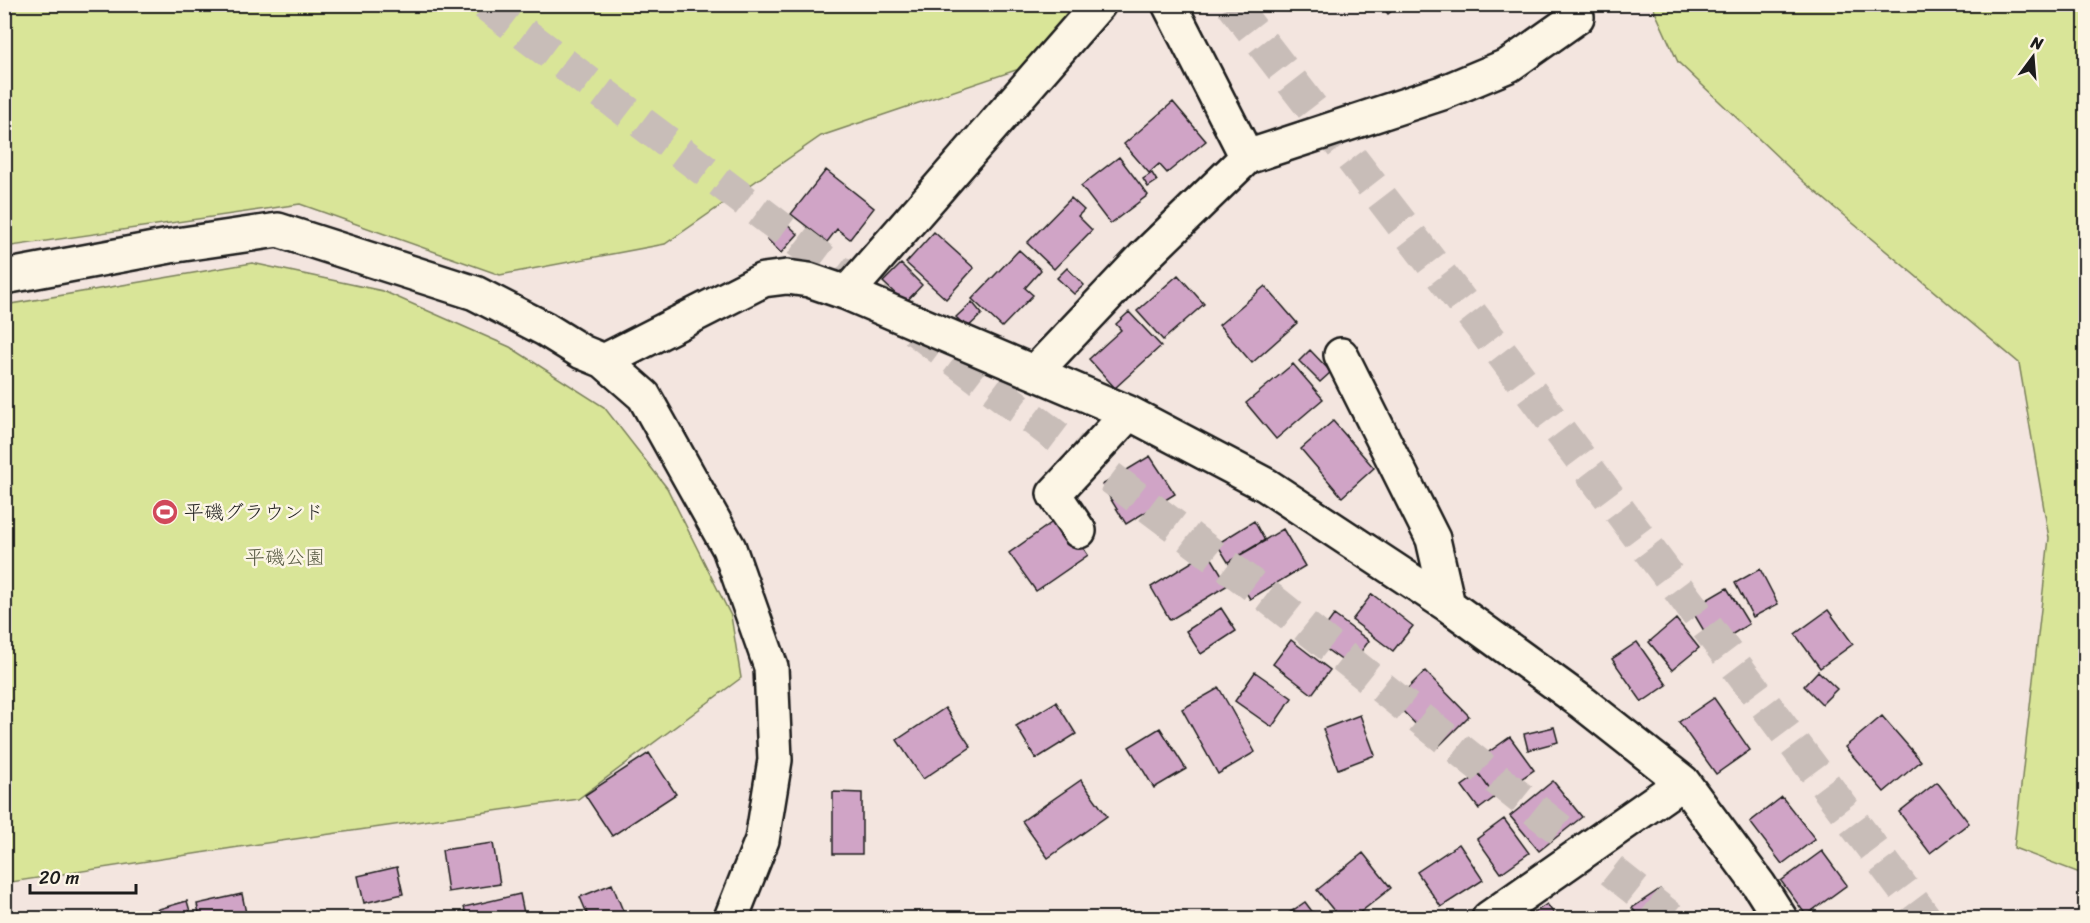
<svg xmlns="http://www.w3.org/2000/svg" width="2090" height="923" font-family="Sriracha,'Klee One',sans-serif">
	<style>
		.green { fill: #d9e598; stroke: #7a805a; stroke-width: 1.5 }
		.building { fill: #d0a4c6; stroke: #1c1c1c; stroke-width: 1.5 }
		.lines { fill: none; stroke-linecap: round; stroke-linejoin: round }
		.highway-tunnel { stroke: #c8bdb8; stroke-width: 33; stroke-dasharray: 33 16; stroke-linecap: butt }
		.minor-casing { stroke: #1c1c1c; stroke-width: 38 }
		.minor { stroke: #fcf5e5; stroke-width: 33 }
		.labels { text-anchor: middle; stroke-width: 5; stroke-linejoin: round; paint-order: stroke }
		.poi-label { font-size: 20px; fill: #1c1c1c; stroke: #fcf5e5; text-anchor: start }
		.park-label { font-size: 20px; fill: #555841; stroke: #fcf5e5 }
	</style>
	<rect width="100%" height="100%" fill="#f3e5df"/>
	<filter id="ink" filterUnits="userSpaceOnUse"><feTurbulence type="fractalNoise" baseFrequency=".0167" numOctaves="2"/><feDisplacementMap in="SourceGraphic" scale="12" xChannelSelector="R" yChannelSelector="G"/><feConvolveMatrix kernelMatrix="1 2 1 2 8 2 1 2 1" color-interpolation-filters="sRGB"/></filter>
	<g filter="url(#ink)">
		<path class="green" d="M4 5H1076L1034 64 821 136 665 244 500 275 300 204 5 247Z
			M1652 5H2085V875L2014 848 2049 538 2019 363 1804 182 1678 62Z
			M252 263 383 291 510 347 604 407 667 488 731 616 741 678 578 799 239 847 5 883V305Z"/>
		<path class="building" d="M1380 4H1400L1388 14Z
			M1173 102 1206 141 1167 173 1159 164 1149 173 1124 144Z
			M1119 157 1148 195 1110 224 1081 186Z
			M826 170 874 208 850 239 837 229 827 242 791 214Z
			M1152 173 1157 181 1148 187 1143 179Z
			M1071 198 1084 210 1078 216 1092 230 1054 269 1027 243Z
			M784 221 798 234 781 253 767 239Z
			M934 232 974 268 946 299 906 263Z
			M1019 250 1041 270 1025 288 1033 295 1002 327 972 299Z
			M901 264 922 285 905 303 883 282Z
			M1067 268 1084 285 1074 294 1057 278Z
			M1178 275 1204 304 1163 340 1137 311Z
			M1265 286 1297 323 1252 363 1219 325Z
			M972 302 982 314 967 328 956 317Z
			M1129 312 1161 346 1115 388 1089 359 1121 330 1116 324Z
			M1310 350 1331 372 1320 382 1299 361Z
			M1293 364 1323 399 1276 439 1246 403Z
			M1333 421 1374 468 1342 497 1301 449Z
			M1150 456 1175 494 1126 524 1102 485Z
			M1061 516 1088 555 1036 591 1009 553Z
			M1254 521 1265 541 1228 562 1217 544Z
			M1283 529 1305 566 1250 599 1228 562Z
			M1208 552 1228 585 1170 620 1151 587Z
			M1760 569 1778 604 1753 617 1735 583Z
			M1727 588 1749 624 1713 646 1691 609Z
			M1372 594 1413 626 1393 651 1352 620Z
			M1221 608 1236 631 1201 654 1186 631Z
			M1828 610 1853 644 1820 668 1795 634Z
			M1334 615 1369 641 1350 666 1315 641Z
			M1676 619 1699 648 1672 670 1649 642Z
			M1291 640 1330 670 1312 694 1273 664Z
			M1637 642 1667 685 1642 702 1612 659Z
			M1425 671 1469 716 1438 747 1394 702Z
			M1818 671 1837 689 1822 704 1804 686Z
			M1255 672 1292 698 1272 727 1235 701Z
			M1219 688 1255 752 1218 774 1182 709Z
			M1714 698 1750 750 1716 774 1679 722Z
			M1056 702 1076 734 1036 759 1016 726Z
			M945 708 971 747 923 779 897 740Z
			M1360 715 1375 755 1338 769 1323 729Z
			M1882 716 1921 761 1884 792 1845 747Z
			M1554 727 1558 742 1528 750 1524 734Z
			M1160 728 1186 769 1154 788 1129 747Z
			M1510 737 1534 770 1495 797 1472 764Z
			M649 753 676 794 612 836 585 795Z
			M1479 774 1495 797 1479 809 1462 786Z
			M1081 780 1107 816 1048 858 1022 821Z
			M1553 781 1582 817 1539 851 1510 816Z
			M1937 782 1969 823 1930 853 1899 812Z
			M833 792 862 793V854H833Z
			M1782 797 1815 839 1782 864 1750 822Z
			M1504 819 1529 853 1501 873 1477 839Z
			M493 843 500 884 448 892 442 850Z
			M1459 844 1483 880 1441 907 1417 872Z
			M1822 851 1847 885 1806 915 1781 881Z
			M1363 853 1391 888 1353 918H1340L1317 890Z
			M397 867 403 894 364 903 358 876Z
			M612 884 626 918H589L580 897Z
			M1660 889 1680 918H1640L1632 908Z
			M242 894 247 918H200L197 904Z
			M520 894 525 918H467L464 907Z
			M187 901 192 918H139L138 915Z
			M1305 902 1317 918H1282Z
			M1547 904 1557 918H1526Z"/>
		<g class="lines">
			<path class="highway-tunnel" d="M485 4 1267 596 1671 918
				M1232 4 1505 358 1925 918"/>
			<g class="minor-casing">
				<path id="minor" d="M1169 4 1247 157
					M4 277 170 246 278 230 475 293 545 329 582 352 604 361 644 396 729 548 771 667 775 760 762 840 731 918
					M847 293 1099 4
					M1341 355 1433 539 1448 605
					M604 361 763 280 787 277 809 280 847 293 1129 413 1266 485 1448 605 1583 703 1683 782 1759 885 1780 918
					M1035 372 1143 258 1247 157 1442 93 1509 65 1577 17
					M1079 531 1054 494 1129 413
					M1489 918 1683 782"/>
			</g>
			<use href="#minor" class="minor"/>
		</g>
	</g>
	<defs>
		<g id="stadium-disc" transform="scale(1.35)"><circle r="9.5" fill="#d1495b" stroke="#fcf5e5"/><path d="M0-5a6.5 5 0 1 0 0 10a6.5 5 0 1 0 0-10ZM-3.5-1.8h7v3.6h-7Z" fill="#fff"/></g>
	</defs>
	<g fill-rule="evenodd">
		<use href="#stadium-disc" x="165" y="512"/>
	</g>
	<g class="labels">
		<g class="poi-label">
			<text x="184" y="519">平磯グラウンド</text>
		</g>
		<g class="park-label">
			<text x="285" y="564">平磯公園</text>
		</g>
	</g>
	<rect width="2090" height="923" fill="none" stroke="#fcf5e5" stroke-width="24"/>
	<rect x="12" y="12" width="2066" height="899" fill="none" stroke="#1c1c1c" stroke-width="2" filter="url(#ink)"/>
	<g transform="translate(2033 57) rotate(16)" stroke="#fcf5e5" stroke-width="4.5" paint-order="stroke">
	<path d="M0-4.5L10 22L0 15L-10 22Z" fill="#1c1c1c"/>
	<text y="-9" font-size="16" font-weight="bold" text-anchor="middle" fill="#1c1c1c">N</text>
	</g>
	<path d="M30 884v9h106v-9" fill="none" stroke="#1c1c1c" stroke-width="3"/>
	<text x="39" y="884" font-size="18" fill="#1c1c1c" stroke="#fcf5e5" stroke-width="4.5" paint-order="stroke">20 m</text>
</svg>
